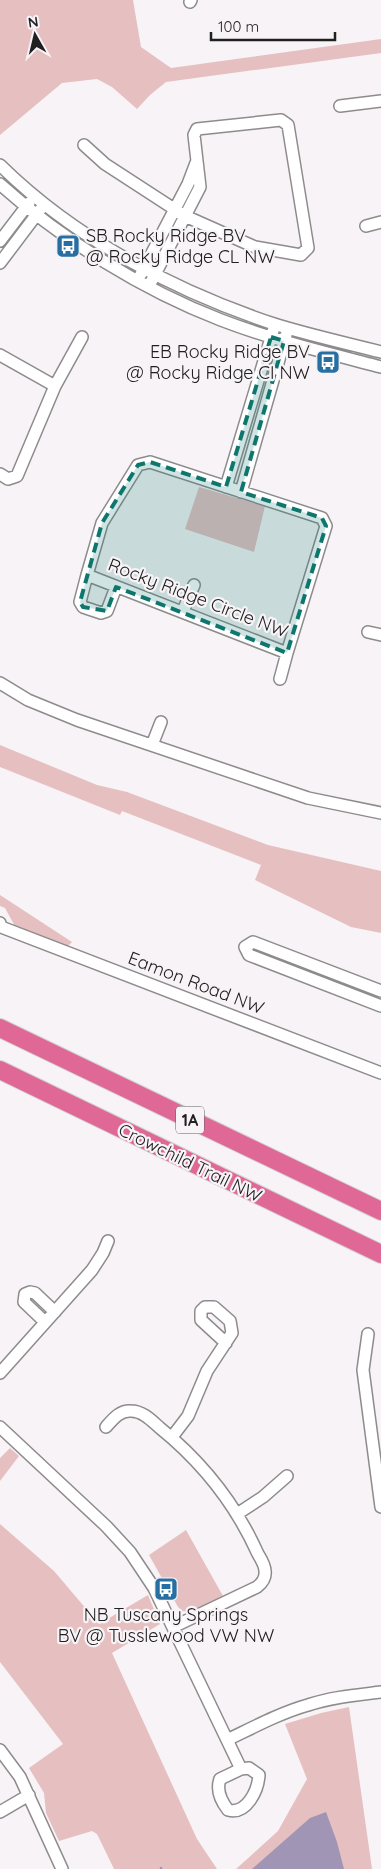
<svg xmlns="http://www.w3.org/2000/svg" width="381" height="1869" font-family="Quicksand,sans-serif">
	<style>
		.green { fill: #e6c0c1 }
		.water { fill: #a095b4 }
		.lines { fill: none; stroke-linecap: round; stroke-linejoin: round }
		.stream { stroke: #a095b4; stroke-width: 2.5 }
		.minor-casing { stroke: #8e8b8d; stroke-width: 14 }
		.highway-casing { stroke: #d3d2d3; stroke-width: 20 }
		.minor { stroke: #fff; stroke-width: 11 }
		.highway { stroke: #e06897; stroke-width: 18 }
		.marked { fill: #0f766e; fill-opacity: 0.2; stroke: #0f766e; stroke-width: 4; stroke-dasharray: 10 6; stroke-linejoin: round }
		.labels { text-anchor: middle; stroke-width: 4.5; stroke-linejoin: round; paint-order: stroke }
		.shield { fill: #f7f3f6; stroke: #615f61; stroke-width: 1 }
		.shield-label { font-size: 16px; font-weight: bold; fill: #212021 }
		.poi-label { font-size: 18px; fill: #212021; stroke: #f7f3f6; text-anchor: start }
		.street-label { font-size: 18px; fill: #212021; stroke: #f7f3f6 }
	</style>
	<rect width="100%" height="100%" fill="#f7f3f6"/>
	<path class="green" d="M0 0H133L141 47 171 68 381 39V53L166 82 150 95 137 109 112 87 97 79 62 83 0 135Z
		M199 487 265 506 254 552 185 529Z
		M0 745 97 785 127 792 268 845 381 871V933L351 927 255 880 261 865 122 811 120 815 0 767Z
		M0 895 72 942 67 947 16 928 5 908 0 906Z
		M10 1448 19 1456 0 1481V1458Z
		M0 1524 54 1571 99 1624 148 1595 160 1624 112 1653 197 1839 217 1869H114L97 1834 92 1831 59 1841 46 1813 44 1793 29 1768 63 1744 0 1662Z
		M186 1530 223 1596 190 1612 182 1611 178 1607 149 1555Z
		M349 1707 372 1869H236L278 1831 307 1779 285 1724 321 1713Z"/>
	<path class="water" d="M326 1812 337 1842 344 1869H252L310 1818Z"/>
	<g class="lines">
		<path class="stream" d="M161 1868V1869"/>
		<g class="minor-casing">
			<path id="minor" d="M190 2 191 0
				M340 106 381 101
				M84 145 105 164 185 216 255 247 301 255 308 248 288 125 281 120 197 129 194 135 200 187 149 286
				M0 165C75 239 175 291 274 324 309 335 346 343 381 352
				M0 184C62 240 143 290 221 320 273 340 327 353 381 367
				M366 226 381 222
				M0 241 29 203
				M0 263 40 210
				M141 274 188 184 196 163
				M0 355 55 386 17 476 8 479 0 474
				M55 386 82 337
				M150 462 322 518 326 526 287 653 87 575 102 523 138 465Z
				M226 487 273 331
				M241 492 286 335
				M87 575 80 602 83 607 101 613 107 611 116 587
				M183 611 194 585
				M368 632 381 635
				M280 679 287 653
				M0 683 28 700 77 720 308 798 381 813
				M152 745 161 722
				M0 923 1 927 381 1073
				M381 991 253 942 245 947 249 955 381 1006
				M45 1322 24 1302 25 1294 30 1292 35 1293 55 1312
				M368 1334 363 1370 381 1507
				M0 1373 92 1270 103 1253 108 1241
				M0 1427 106 1526 130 1552 154 1588 241 1769
				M106 1427C113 1419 120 1410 131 1411 143 1411 152 1421 160 1428 202 1462 236 1505 258 1554 261 1559 265 1565 265 1571 266 1578 262 1583 257 1587L173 1627
				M172 1437 188 1416 207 1371 232 1333 230 1321 214 1307H205L201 1311V1320L226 1343
				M237 1514 263 1497 287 1476
				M227 1740C254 1727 280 1713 308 1705 332 1697 357 1695 381 1692
				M0 1750 20 1777 62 1869
				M249 1768 259 1775C258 1790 247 1815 228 1810 221 1801 216 1790 220 1779L241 1769Z
				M0 1812 29 1795"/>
		</g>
		<g class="highway-casing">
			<path id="highway" d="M0 1028 381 1211
				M0 1070 381 1254"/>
		</g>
		<use href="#minor" class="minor"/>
		<use href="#highway" class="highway"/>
	</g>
	<path class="marked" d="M271 337 284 341 241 492 322 518 326 526 287 653 116 587 107 611 83 607 80 602 102 523 138 465 150 462 226 487Z"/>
	<defs>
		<g id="bus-square" transform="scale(1.25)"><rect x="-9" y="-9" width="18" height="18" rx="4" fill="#276fa3" stroke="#f7f3f6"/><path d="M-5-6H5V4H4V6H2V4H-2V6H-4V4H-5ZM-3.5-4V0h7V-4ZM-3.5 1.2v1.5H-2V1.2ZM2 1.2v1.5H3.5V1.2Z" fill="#fff"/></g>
	</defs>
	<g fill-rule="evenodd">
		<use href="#bus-square" x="68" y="246"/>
		<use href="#bus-square" x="328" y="362"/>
		<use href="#bus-square" x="166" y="1589"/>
	</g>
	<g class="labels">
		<rect class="shield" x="176" y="1106.5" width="28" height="27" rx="4"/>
		<g class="shield-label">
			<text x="190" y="1126">1A</text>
		</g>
		<g class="poi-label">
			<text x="86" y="242">SB Rocky Ridge BV<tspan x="86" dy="21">@ Rocky Ridge CL NW</tspan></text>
			<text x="310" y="358" text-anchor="end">EB Rocky Ridge BV<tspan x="310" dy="21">@ Rocky Ridge CI NW</tspan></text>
			<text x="166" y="1621" text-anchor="middle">NB Tuscany Springs<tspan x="166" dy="21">BV @ Tusslewood VW NW</tspan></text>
		</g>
		<g class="street-label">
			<text transform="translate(198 598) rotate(21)" y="6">Rocky Ridge Circle NW</text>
			<text transform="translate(196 983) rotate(21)" y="6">Eamon Road NW</text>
			<text transform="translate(190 1163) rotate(26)" y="6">Crowchild Trail NW</text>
		</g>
	</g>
	<g transform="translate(35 35) rotate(352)" stroke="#f7f3f6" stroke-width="4" paint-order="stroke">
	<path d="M0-4L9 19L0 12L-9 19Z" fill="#212021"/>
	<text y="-8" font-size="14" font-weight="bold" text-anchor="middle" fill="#212021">N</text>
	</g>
	<path d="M211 32v8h124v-8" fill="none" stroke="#212021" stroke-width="2.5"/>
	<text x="218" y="32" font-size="15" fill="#212021" stroke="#f7f3f6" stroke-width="4" paint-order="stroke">100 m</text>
</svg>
